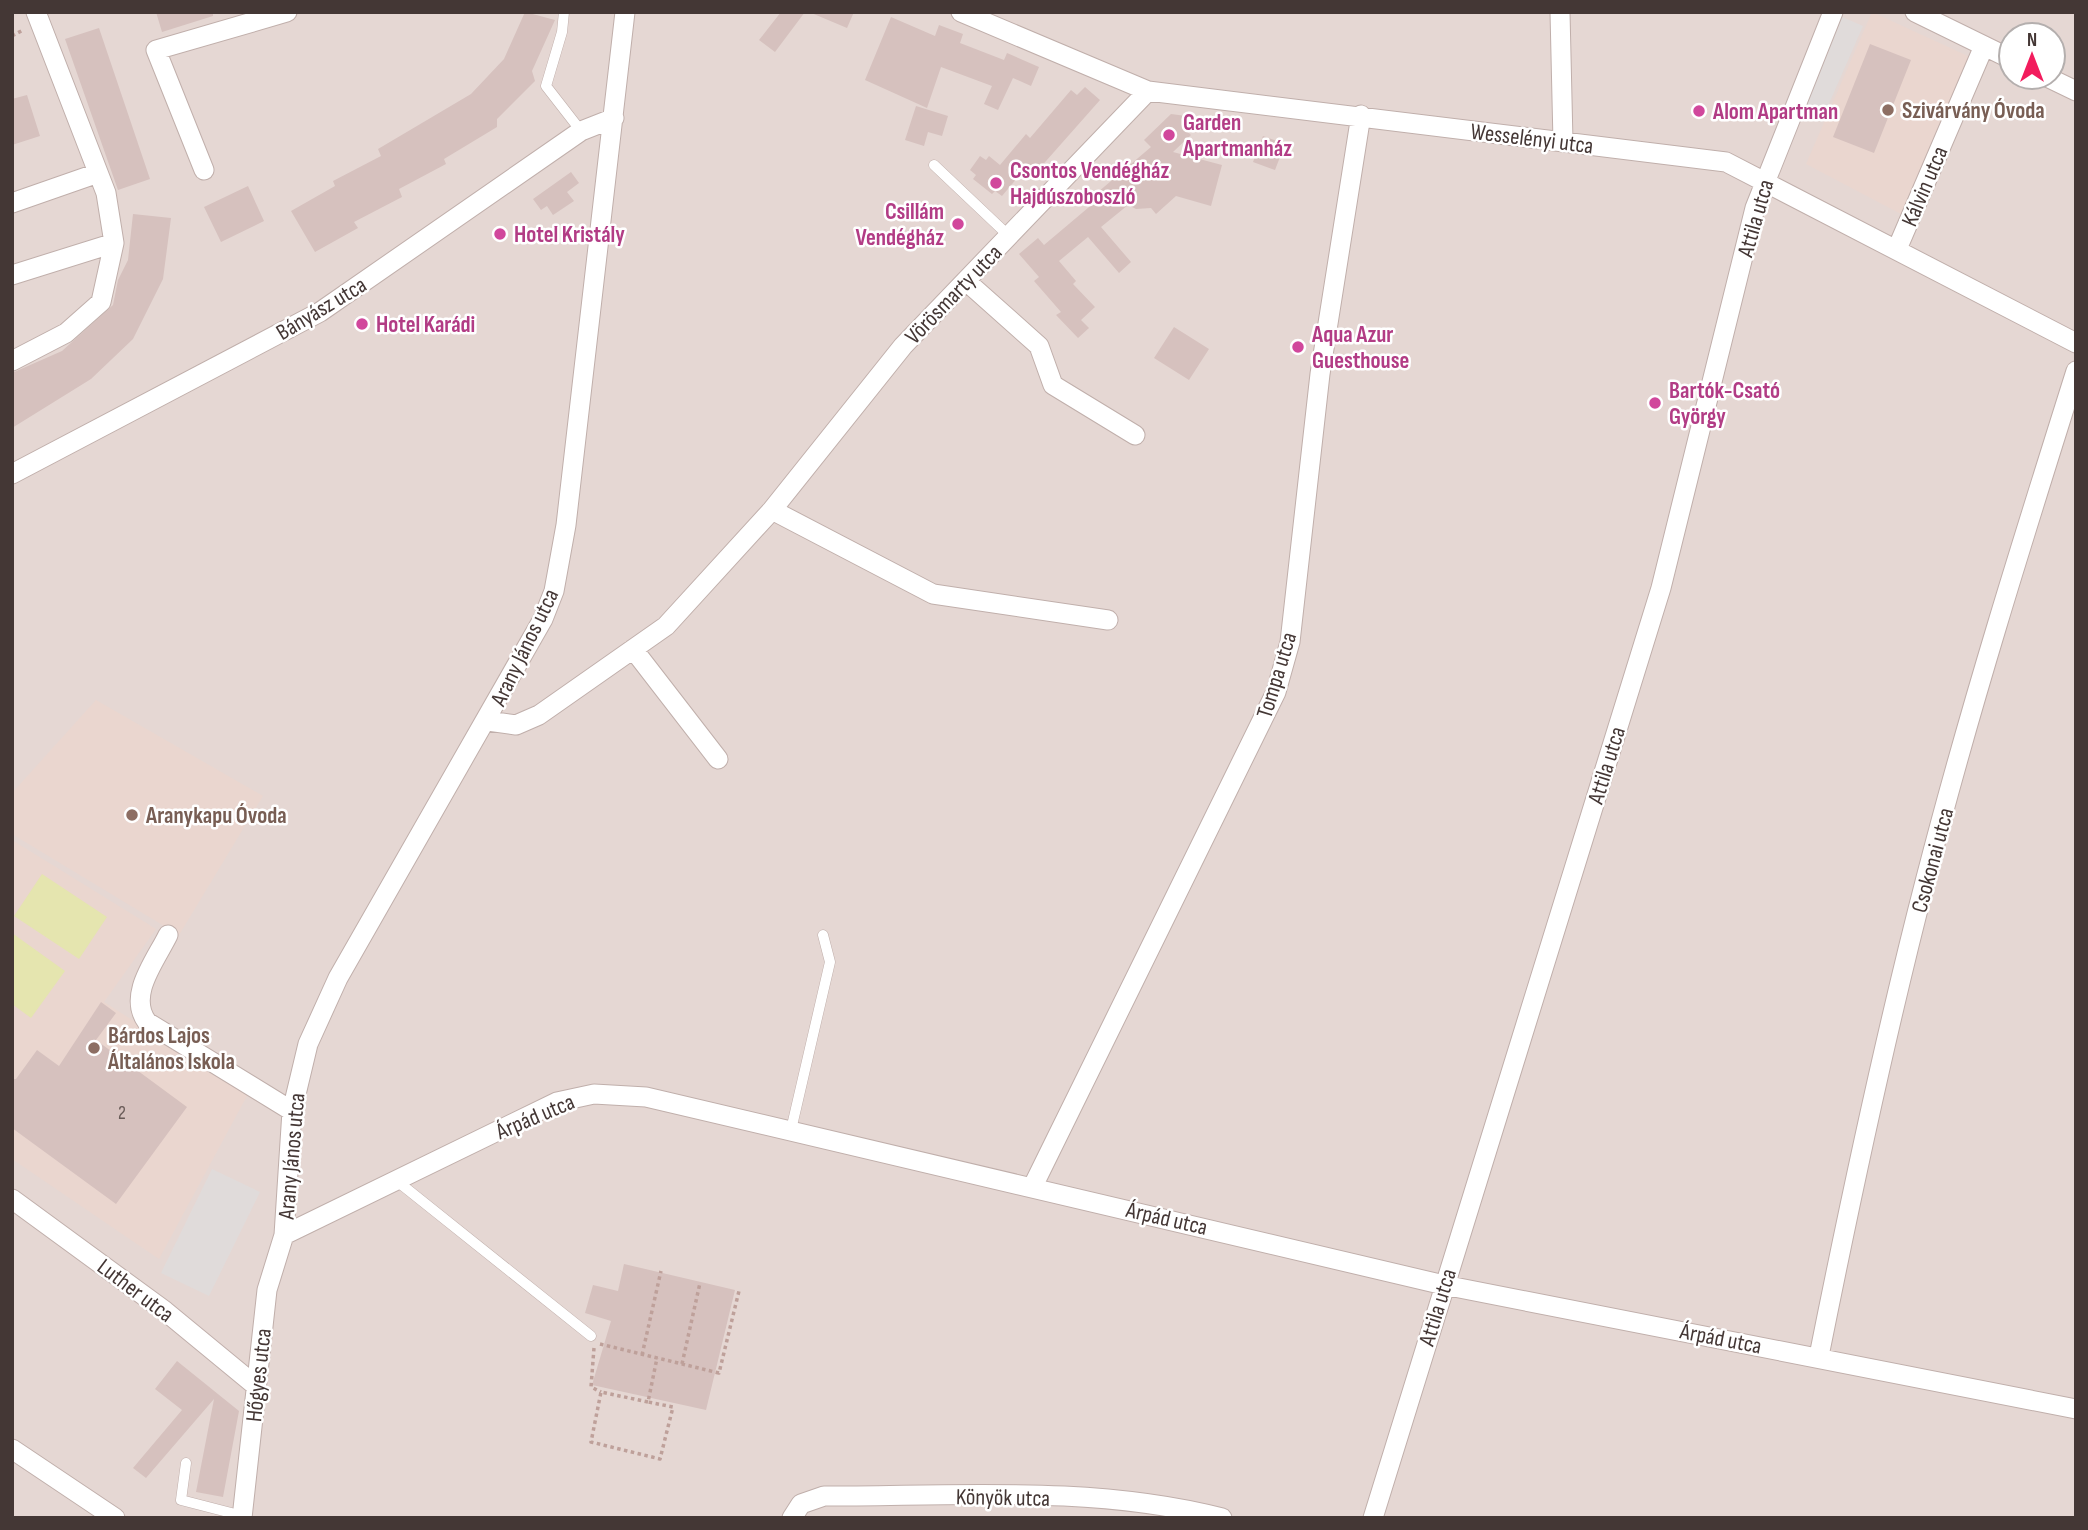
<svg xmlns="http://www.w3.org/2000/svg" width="2088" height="1530" font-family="'Sofia Sans Condensed',sans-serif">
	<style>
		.residential { fill: #e5d7d3; fill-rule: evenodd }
		.education { fill: #ead6cf }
		.park { fill: #e5e5af }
		.parking { fill: #e0dbda }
		.building { fill: #d6c1be }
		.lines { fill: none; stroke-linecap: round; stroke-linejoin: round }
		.lane-casing { stroke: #c0afab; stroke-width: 11 }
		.street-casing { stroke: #c0afab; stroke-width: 21 }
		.path { stroke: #bea09a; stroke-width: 3.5; stroke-dasharray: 3.5 3.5; stroke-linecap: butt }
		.lane { stroke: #fff; stroke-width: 10 }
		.street { stroke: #fff; stroke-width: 19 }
		.education-dot { fill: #8d6e63; stroke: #fff; stroke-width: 2.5 }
		.hotel-dot { fill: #d1479c; stroke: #fff; stroke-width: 2.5 }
		.labels { text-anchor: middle; stroke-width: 5; stroke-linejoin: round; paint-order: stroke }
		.number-label { font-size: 19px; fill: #685a57 }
		.education-label { font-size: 23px; font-weight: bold; fill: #785e54; stroke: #fff; text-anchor: start }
		.hotel-label { font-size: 23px; font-weight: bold; fill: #b23c85; stroke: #fff; text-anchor: start }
		.street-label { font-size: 23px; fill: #443735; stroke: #fff }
	</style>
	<rect width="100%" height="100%" fill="#f2e8e5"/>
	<path class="residential" d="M12 12H2076V1518H12ZM2011 35H2053V77H2011Z"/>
	<path class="education" d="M1872 12 1970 57 1901 214 1806 164Z
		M96 700 263 796 179 935 12 834V793Z
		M12 840 156 929 104 1002 248 1094 159 1259 12 1159Z"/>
	<path class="park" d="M42 874 107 917 79 959 14 916Z
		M12 933 65 971 31 1018 12 1004Z"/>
	<path class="parking" d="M1833 13 1863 26 1821 122 1793 110Z
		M212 1169 260 1192 209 1296 161 1273Z"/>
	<path class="building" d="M156 12H213V16L162 32Z
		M525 12 555 20 532 71 535 81 497 119V127L444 159 446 164 399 189 402 197 354 222 358 228 315 252 291 211 335 186 333 181 381 156 378 149 471 94 504 59Z
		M781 12H805L775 52 759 40Z
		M809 12H854L847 28Z
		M891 17 935 36 939 25 963 34 960 43 1004 60 1007 53 1039 67 1031 86 1013 78 998 110 984 104 992 86 941 67 927 108 865 80Z
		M99 28 150 179 118 190 65 39Z
		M1870 44 1911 60 1874 153 1833 137Z
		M1085 87 1100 100 1031 178 1023 171 1002 196 995 191 992 194 973 179 976 175 970 170 980 156 986 160 989 156 1000 165 1026 134 1030 138 1071 90 1077 95Z
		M27 95 40 136 12 145V99Z
		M916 106 948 116 942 136 928 132 924 146 905 140Z
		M1171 114 1186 116 1195 125 1188 132 1191 135 1173 152 1222 165 1211 206 1176 196 1156 214 1151 208 1136 209 1128 205 1101 227 1131 262 1119 273 1088 237 1059 261 1076 281 1073 284 1095 307 1081 320 1089 328 1078 338 1056 315 1061 312 1034 281 1039 277 1019 254 1038 238 1044 245 1095 202 1091 198 1151 147 1144 140Z
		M1263 136 1285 144 1275 170 1253 162Z
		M571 172 579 183 567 192 574 201 553 215 547 206 541 210 533 199Z
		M248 186 264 221 221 242 204 207Z
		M133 214 171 218 163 279 133 339 91 379 12 428V373L62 351 113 305 118 280 128 260Z
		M1174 327 1209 349 1189 380 1154 358Z
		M101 1002 116 1013 96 1040 187 1107 116 1204 12 1128V1079H16L37 1050 59 1066Z
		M624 1264 735 1290 706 1410 592 1385 611 1321 585 1313 593 1285 618 1291Z
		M177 1361 239 1411 223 1497 196 1492 214 1399 146 1478 133 1468 182 1410 155 1389Z"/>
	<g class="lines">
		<g class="lane-casing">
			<path id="lane" d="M564 12 562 32 546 86 581 131
				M934 165 1009 236
				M791 1130 830 962 823 935
				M397 1181 591 1336
				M186 1463 181 1500 243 1516"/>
		</g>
		<g class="street-casing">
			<path id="street" d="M961 12 1148 91 1726 162 2076 343
				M1560 12 1563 142
				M1915 12 2011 59
				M2047 77 2076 91
				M204 170 156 50 287 12
				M12 203 98 173
				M1897 249 1984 46
				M12 275 114 243
				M966 281 1039 346 1053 385 1135 435
				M12 361 66 333 101 302 114 243 106 193 36 12
				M12 474 320 312 581 131 614 118
				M772 510 933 594 1108 620
				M633 649 718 759
				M488 721 516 725 539 715 666 626 772 510 903 346 1148 91
				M168 935C156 960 127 995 147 1022L292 1111
				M1033 1186 1276 692 1290 642 1320 374 1361 115
				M12 1199 165 1311 256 1386
				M284 1235 557 1102 594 1094 646 1097 1444 1285 2076 1409
				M1819 1356C1851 1196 1885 1036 1926 878 1970 707 2023 539 2076 371
				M12 1449 115 1518
				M242 1518 267 1290 284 1235 292 1111 308 1044 338 978 543 619 554 591 566 525 625 12
				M792 1518 801 1504 824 1496C955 1496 1094 1485 1222 1518
				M1373 1518 1661 588 1755 208 1833 12"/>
		</g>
		<path class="path" d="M12 36 23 30
			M600 1344 719 1373 739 1291
			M594 1348 591 1387 601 1392
			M642 1355 661 1271
			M682 1364 700 1283
			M648 1402 601 1392 591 1442 660 1459 673 1407 648 1402 657 1358"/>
		<use href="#lane" class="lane"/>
		<use href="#street" class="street"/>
	</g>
	<g class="education-dot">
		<circle cx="1888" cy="110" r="7"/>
		<circle cx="132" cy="815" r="7"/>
		<circle cx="94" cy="1048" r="7"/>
	</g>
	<g class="hotel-dot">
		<circle cx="1699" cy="111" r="7"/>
		<circle cx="1169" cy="135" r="7"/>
		<circle cx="996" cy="183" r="7"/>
		<circle cx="958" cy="224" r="7"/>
		<circle cx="500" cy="234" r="7"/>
		<circle cx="362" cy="324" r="7"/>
		<circle cx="1298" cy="347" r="7"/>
		<circle cx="1655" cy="403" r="7"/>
	</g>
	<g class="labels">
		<g class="number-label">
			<text x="122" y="1119">2</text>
		</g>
		<g class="education-label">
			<text x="1902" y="118">Szivárvány Óvoda</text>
			<text x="146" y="823">Aranykapu Óvoda</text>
			<text x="108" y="1043">Bárdos Lajos<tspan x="108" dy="26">Általános Iskola</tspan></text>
		</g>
		<g class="hotel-label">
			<text x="1713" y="119">Alom Apartman</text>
			<text x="1183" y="130">Garden<tspan x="1183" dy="26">Apartmanház</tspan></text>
			<text x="1010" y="178">Csontos Vendégház<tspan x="1010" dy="26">Hajdúszoboszló</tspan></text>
			<text x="944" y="219" text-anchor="end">Csillám<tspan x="944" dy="26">Vendégház</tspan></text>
			<text x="514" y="242">Hotel Kristály</text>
			<text x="376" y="332">Hotel Karádi</text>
			<text x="1312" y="342">Aqua Azur<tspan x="1312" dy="26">Guesthouse</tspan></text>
			<text x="1669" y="398">Bartók-Csató<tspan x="1669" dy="26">György</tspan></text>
		</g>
		<g class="street-label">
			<text transform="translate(1532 138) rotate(7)" y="8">Wesselényi utca</text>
			<text transform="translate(1924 186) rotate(-67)" y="8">Kálvin utca</text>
			<text transform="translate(1755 218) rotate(-74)" y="8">Attila utca</text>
			<text transform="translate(953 294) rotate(-46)" y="8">Vörösmarty utca</text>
			<text transform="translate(321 308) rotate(-31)" y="8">Bányász utca</text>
			<text transform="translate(524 647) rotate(-64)" y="8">Arany János utca</text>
			<text transform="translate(1276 675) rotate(-73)" y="8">Tompa utca</text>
			<text transform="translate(1606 765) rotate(-73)" y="8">Attila utca</text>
			<text transform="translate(1932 860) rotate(-75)" y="8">Csokonai utca</text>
			<text transform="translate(535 1116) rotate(-23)" y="8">Árpád utca</text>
			<text transform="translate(291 1156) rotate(-85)" y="8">Arany János utca</text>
			<text transform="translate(1167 1218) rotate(13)" y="8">Árpád utca</text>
			<text transform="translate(136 1290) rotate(37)" y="8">Luther utca</text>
			<text transform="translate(1437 1307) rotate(-73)" y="8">Attila utca</text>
			<text transform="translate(1721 1338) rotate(11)" y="8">Árpád utca</text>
			<text transform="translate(258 1375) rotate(-84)" y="8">Hőgyes utca</text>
			<text transform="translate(1003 1497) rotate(1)" y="8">Könyök utca</text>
		</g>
	</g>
	<rect width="2088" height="1530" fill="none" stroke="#443735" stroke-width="28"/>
	<g transform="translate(2032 56)"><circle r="33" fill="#ffffff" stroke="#b4afae" stroke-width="2"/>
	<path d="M0-5L12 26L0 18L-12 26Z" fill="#f21c5d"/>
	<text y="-10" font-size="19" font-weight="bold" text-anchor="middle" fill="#443735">N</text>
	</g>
</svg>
